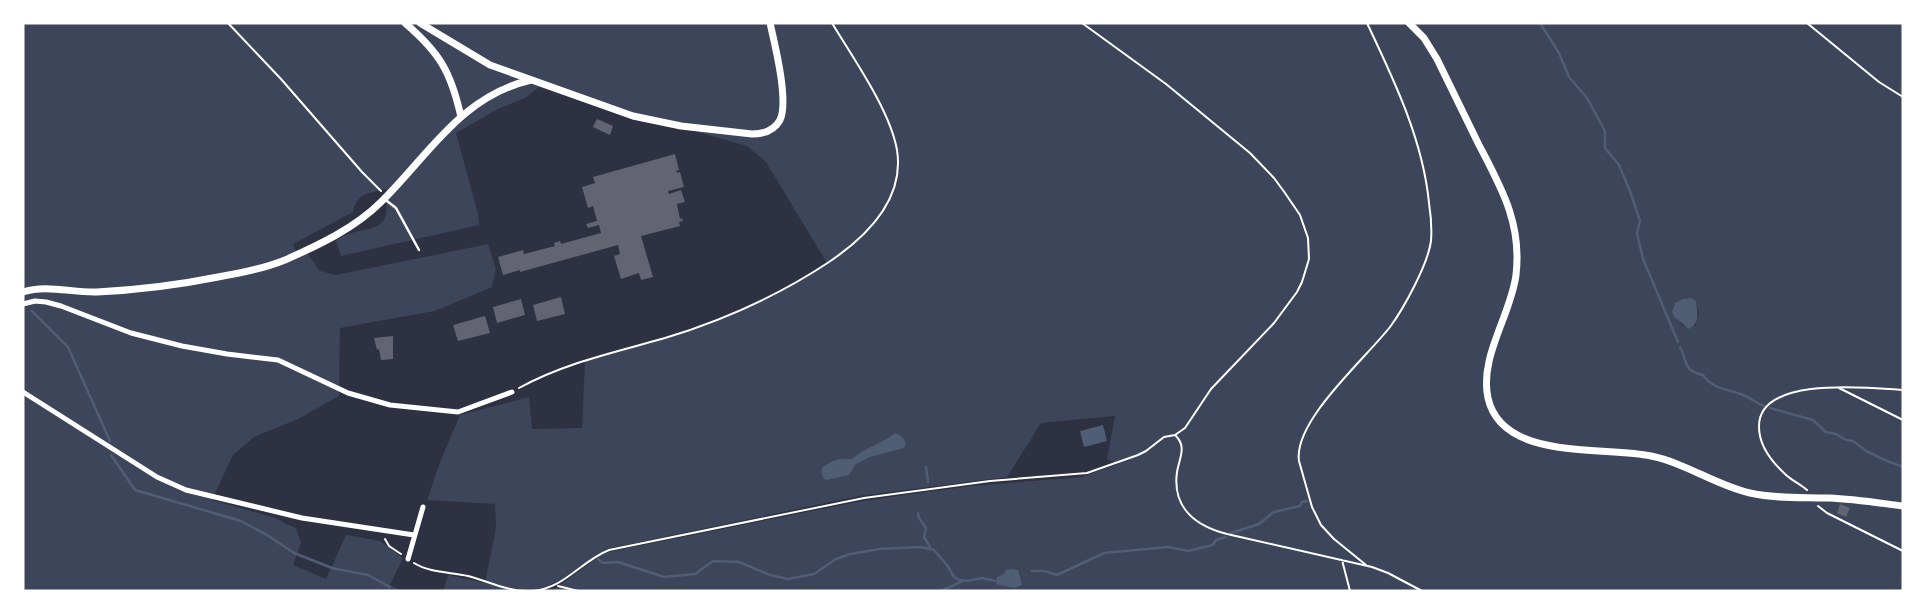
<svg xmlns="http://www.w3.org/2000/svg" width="1926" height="614" font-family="'Noto Serif',serif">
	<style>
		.green { fill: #3c4559; fill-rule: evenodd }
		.water { fill: #4f5d75 }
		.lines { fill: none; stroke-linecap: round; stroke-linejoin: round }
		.stream { stroke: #4f5d75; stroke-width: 2.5 }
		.building { fill: #626471 }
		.path { stroke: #fff; stroke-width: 2 }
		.service { stroke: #fff; stroke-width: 2.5 }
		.minor { stroke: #fff; stroke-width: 5 }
		.tertiary { stroke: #fff; stroke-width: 7 }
	</style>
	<rect width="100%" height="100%" fill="#2d3142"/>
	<path class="green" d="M23 23H1903V591H547L556 588 601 555 608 552 862 501 971 486 1082 477 1118 464 1107 459 1115 416 1041 423 1007 477 859 496 606 549 560 580 546 587V591H443L448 575 485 583 496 528 495 504 427 500 440 462 460 415 529 397 532 429 582 428 585 361C646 343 709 326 767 299 788 289 807 276 827 263L766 162 747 146 694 131 640 121 539 87 525 98 500 108 456 133 478 214 479 225 341 256 336 241C354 224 392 238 386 202L391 195 385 189C369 194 357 192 353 212L293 244 296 251 308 254 320 271 336 275 488 244 496 269 492 287 435 311 340 328 339 396 298 419 254 437 233 455 212 500 276 518 284 523 296 528 301 543 293 565 326 579 346 535 380 541 403 558 390 585 401 591H23ZM1687 298 1696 302 1699 314 1695 326H1683L1673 315 1674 304Z"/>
	<path class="water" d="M1691 298 1696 301C1697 311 1701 323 1689 329L1674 317 1672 312 1675 303 1683 299Z
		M1103 425 1107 441 1084 447 1080 431Z
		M894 434C900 433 903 438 906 443L904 448 870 457 856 464 849 475 826 480C822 478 821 473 822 468 831 460 840 458 852 459 864 448 881 444 894 434Z
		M1011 569 1018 570 1022 585 1014 588 996 584 997 577 1004 574 1006 570Z"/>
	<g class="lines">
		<path class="stream" d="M1540 23 1559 53 1569 77 1587 98 1605 131V148L1619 165 1630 191 1640 221 1637 233 1643 259 1678 342
			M32 311 68 347 110 441
			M1680 347C1688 363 1683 370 1703 375 1714 390 1728 389 1743 395 1751 398 1756 403 1764 406
			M1770 408 1813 420 1826 432 1836 434 1846 440 1853 441 1866 451 1887 461 1903 467
			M111 455 135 490 241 521 267 535 294 553 332 568 368 575 390 587
			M926 467 928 482
			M918 513 919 518 926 528 924 537 930 547
			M1231 533 1259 524 1274 512 1300 506 1302 502 1307 501
			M598 559 603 563 618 562 664 577 695 574 713 561 739 562 770 575 788 579 814 574 836 559 850 554 880 549 920 547 934 550 947 565 954 577 959 580 967 581 982 578 995 581
			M1032 571H1045L1057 575 1104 553 1168 547 1188 551 1213 545 1216 540 1226 537
			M941 591 963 581"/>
	</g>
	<path class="building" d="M597 119 613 126 610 135 593 127Z
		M675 154 679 170 676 171 677 173 680 172 684 187 668 191 669 194 681 190 685 202 677 204 680 219 682 218 683 221 679 222 680 226 641 236 653 277 641 280 639 273 621 279 614 256 620 254 618 245 520 272V270L503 275 498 257 523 250 524 254 555 246 554 243 560 241 561 244 601 233 599 225 588 228 586 224 597 221 593 206 588 208 582 187 595 183 593 177Z
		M561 297 565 314 537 321 533 305Z
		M521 299 525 315 497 323 493 307Z
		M485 316 490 333 458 341 453 325Z
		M393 336V359L381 360 379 349 377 350 374 338Z
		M1840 504 1850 508 1846 517 1837 513Z"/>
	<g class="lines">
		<path class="path" d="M228 23 281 79 362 172 381 191
			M1807 23 1879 82 1903 97
			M519 388C564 363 616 352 665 338 724 320 778 296 829 262 866 237 905 200 897 150 890 110 853 58 832 23
			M1839 388 1903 420
			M1176 436C1187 447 1179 459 1177 472 1172 508 1196 526 1227 534L1372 567 1388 573 1422 591
			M1807 490C1800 484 1791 480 1785 474 1772 462 1759 446 1759 427 1758 375 1871 388 1903 390
			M1818 506 1827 513 1903 551
			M385 539 389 546 401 554
			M1342 560 1350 591
			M414 563C430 573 450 572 468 576 488 581 506 591 527 591
			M1366 565 1334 539 1321 525 1312 507 1299 461C1293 421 1366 358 1390 327 1404 308 1428 264 1431 241 1432 228 1431 216 1429 203 1423 140 1394 80 1367 23
			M558 586 578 591
			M532 591C564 589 581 561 609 550L864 498 990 481 1087 473 1138 455 1146 451 1164 437 1175 435 1185 428 1211 389 1274 323 1297 292 1302 282 1309 259 1308 238 1300 215 1285 193 1274 178 1250 153 1166 84 1082 23"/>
		<path class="service" d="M387 201 396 208 419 250"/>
		<path class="minor" d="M23 304 35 301 46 302 61 306 131 333 182 346 227 354 278 360 348 393 390 405 458 412 512 392
			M23 392 157 477 186 490 302 518 414 535
			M408 559 423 507"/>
		<path class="tertiary" d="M405 23C440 53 451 72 461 117
			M420 23 490 65 633 116 681 126 752 134C763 134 774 131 780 120 789 101 775 45 770 23
			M1409 23 1424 38 1437 59C1451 88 1465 116 1479 145 1502 189 1522 224 1516 275 1511 315 1479 357 1488 398 1502 461 1602 446 1651 456 1686 463 1715 485 1750 493 1777 499 1803 497 1829 498 1854 499 1879 503 1903 506
			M23 292C46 284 73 293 97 292 138 290 178 285 218 277 242 273 263 269 285 260 319 245 355 228 381 202 428 156 461 96 531 80"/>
	</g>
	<rect width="1926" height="614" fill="none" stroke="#ffffff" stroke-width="49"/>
</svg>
